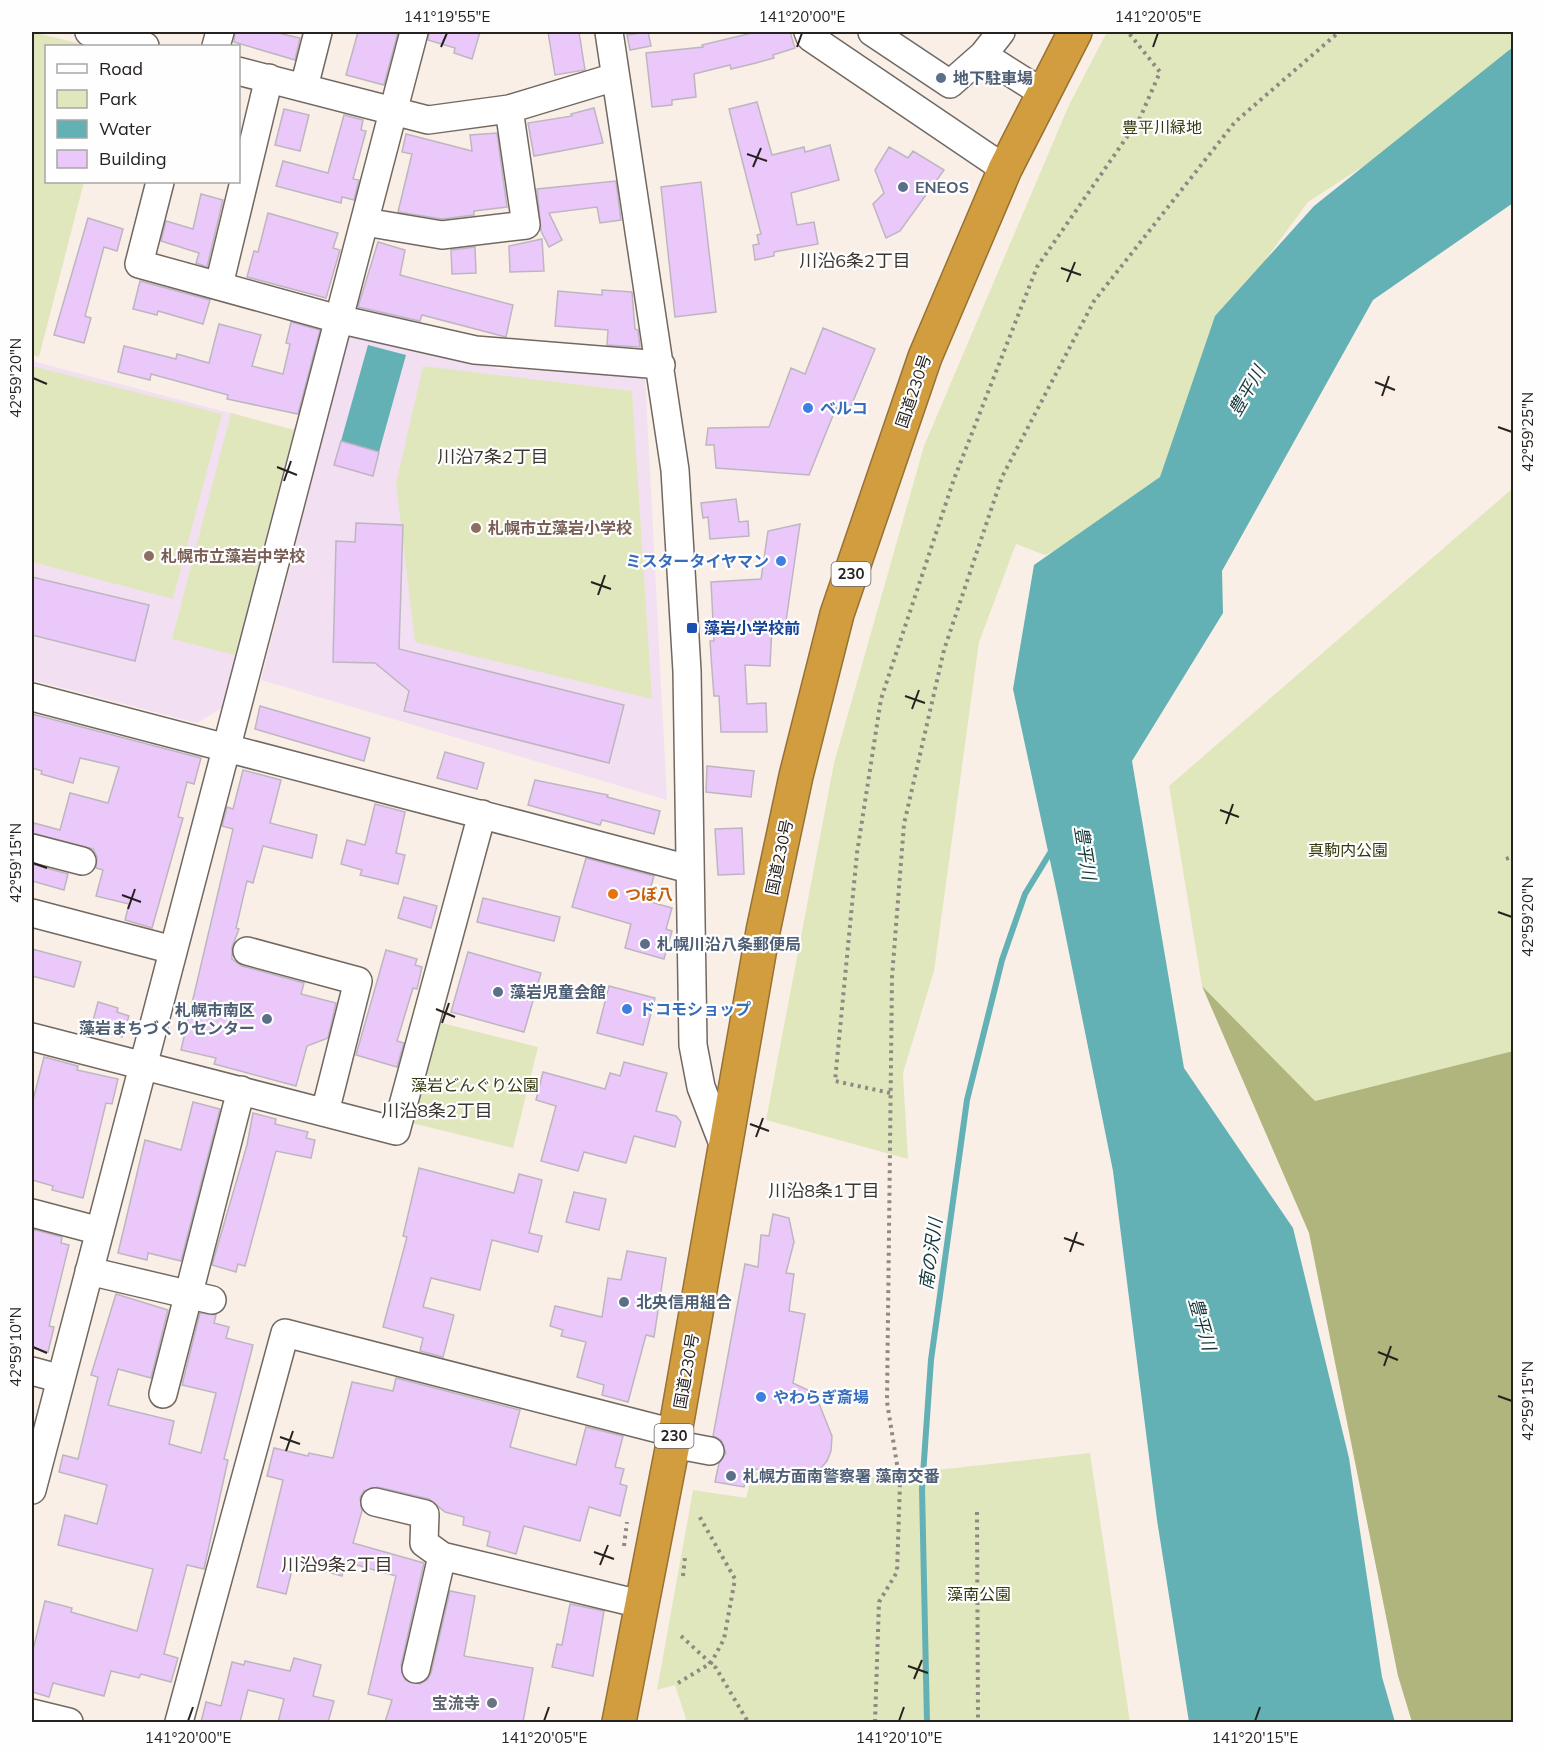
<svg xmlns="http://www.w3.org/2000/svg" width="1545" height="1754" font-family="Mulish,'Noto Sans JP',sans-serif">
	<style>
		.education { fill: #f2e0f2 }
		.green { fill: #e1e7bd }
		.forest { fill: #afb57c }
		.water { fill: #63b1b5 }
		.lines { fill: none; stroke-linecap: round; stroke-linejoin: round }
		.stream { stroke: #63b1b5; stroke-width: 6 }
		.building { fill: #eac8fa; stroke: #bdb6c0; stroke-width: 1.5 }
		.minor-casing { stroke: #716861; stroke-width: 30 }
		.highway-casing { stroke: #967234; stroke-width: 36 }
		.path { stroke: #8f8883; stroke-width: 4; stroke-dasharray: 3 4.5; stroke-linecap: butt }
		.minor { stroke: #fff; stroke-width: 27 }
		.highway { stroke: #d29d3e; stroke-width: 33 }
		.ticks { fill: none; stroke: #262220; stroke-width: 2 }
		.service-dot { fill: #5c6f8a; stroke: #fefefe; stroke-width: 2 }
		.shop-dot { fill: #3f7fe0; stroke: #fefefe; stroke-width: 2 }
		.education-dot { fill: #8d6e63; stroke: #fefefe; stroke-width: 2 }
		.transit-dot { fill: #1a4fb4; stroke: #fefefe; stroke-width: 2 }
		.food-dot { fill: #e8710a; stroke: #fefefe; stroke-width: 2 }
		.worship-dot { fill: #6b7280; stroke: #fefefe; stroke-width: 2 }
		.labels { text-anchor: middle; stroke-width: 4.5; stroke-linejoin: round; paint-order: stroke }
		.shield { fill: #fefefe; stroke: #676463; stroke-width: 1.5 }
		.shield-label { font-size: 15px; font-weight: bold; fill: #262220 }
		.service-label { font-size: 16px; font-weight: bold; fill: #4e5e75; stroke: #fefefe; text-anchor: start }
		.park-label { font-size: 16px; fill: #35380b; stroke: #fefefe }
		.street-label { font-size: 16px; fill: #262220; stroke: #fefefe }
		.shop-label { font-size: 16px; font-weight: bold; fill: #366cbe; stroke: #fefefe; text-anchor: start }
		.education-label { font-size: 16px; font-weight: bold; fill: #785e54; stroke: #fefefe; text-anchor: start }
		.transit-label { font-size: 16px; font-weight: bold; fill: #164399; stroke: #fefefe; text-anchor: start }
		.food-label { font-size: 16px; font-weight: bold; fill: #c56008; stroke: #fefefe; text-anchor: start }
		.worship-label { font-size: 16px; font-weight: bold; fill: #5b616d; stroke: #fefefe; text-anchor: end }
		.neighbourhood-label { font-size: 18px; fill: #3d352f; stroke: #fefefe }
		.water-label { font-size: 18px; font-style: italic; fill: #12383a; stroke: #fefefe }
		.neatline { fill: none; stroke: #262220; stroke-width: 2 }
		.ticks-label { font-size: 15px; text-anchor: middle; fill: #262220 }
	</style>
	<rect width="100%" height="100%" fill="#f9efe7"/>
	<path class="education" d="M350 330 499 369 645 375 667 800 261 680Z
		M32 361 299 431 227 705 197 723 32 680Z"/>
	<path class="green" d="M32 32 90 46H46V182H84L39 357 32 355Z
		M1107 32H1513V48L1430 123 1308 202 1266 259 1174 476 1102 532 1045 555 1016 544 979 642 934 971 903 1073 908 1159 766 1120 834 763 924 446 1069 105Z
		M32 366 222 414 173 599 32 562Z
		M423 366 632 391 652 699 415 642 396 484Z
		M231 413 294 430 235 655 172 639Z
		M1513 488V1051L1315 1101 1202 986 1169 786Z
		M438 1022 538 1047 513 1148 412 1123Z
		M1090 1453 1130 1722H687L675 1685 657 1690 693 1490 746 1498 753 1472 828 1482Z"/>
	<path class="forest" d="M1202 986 1315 1101 1513 1051V1722H1412L1398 1676 1309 1233Z"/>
	<path class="water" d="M1513 47V203L1373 300 1222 571 1223 613 1132 761 1184 1068 1293 1228 1349 1458 1382 1677 1395 1722H1189L1157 1520 1113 1171 1057 893 1013 689 1034 565 1160 477 1215 316 1314 206Z
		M368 345 406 355 379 452 341 441Z"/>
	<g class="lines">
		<path class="stream" d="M927 1722 922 1489 931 1360 967 1100 1002 960 1025 894 1053 848"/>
	</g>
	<path class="building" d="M235 32H274L300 38 295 60 234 42Z
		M358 32H398L384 85 346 75Z
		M429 32H480L472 59 454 53 455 48 428 40Z
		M548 32H579L585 70 555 75Z
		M648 32 651 46 630 50 627 35Z
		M756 32H790L795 48 773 55 774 58 756 63 731 69 730 65 694 74 696 97 672 100V105L652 107 646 53 703 47 702 45Z
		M757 102 772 155 804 147 805 152 830 145 839 180 791 193 797 225 814 222 818 244 774 252V256L755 260 753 245 759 244 757 235 761 234 729 109Z
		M594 108 603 143 534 156 528 123 572 116 571 114Z
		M284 109 309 115 300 151 275 145Z
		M344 115 363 120 361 130 366 131 353 179 359 180 354 200 342 197 341 203 276 186 283 161 328 173Z
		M497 133 507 207 474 211V215L442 219 398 212 412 154 402 152 406 134 472 151 470 135Z
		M889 147 908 158 913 151 944 170 900 231 886 238 873 204 884 193 875 170Z
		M616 181 621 220 600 223 597 207 549 213 562 240 549 247 541 231 537 189Z
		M701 182 716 312 675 317 661 187Z
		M201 194 223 200 207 267 196 263 199 253 161 241 166 221 193 229Z
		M268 213 338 233 333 248 340 250 326 298 247 277 254 251 258 252Z
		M88 218 123 229 117 251 104 247 85 316 91 318 84 343 54 335Z
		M542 239 544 271 510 272 509 246Z
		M378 242 405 250 400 275 513 305 506 337 422 315 420 321 358 307Z
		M475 247 476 273 452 274 451 250Z
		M140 281 210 300 203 324 158 311 157 315 133 309Z
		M602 290 632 292 635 329 638 330 640 347 607 345 608 330 555 326 558 291 602 295Z
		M291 322 320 330 298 414 227 399 228 395 151 374 150 380 118 372 124 346 176 359 177 354 209 363 219 324 261 335 252 366 283 374 290 344 286 343Z
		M823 328 875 349 848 413 836 408 809 475 716 468 714 445H706L708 428 769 427 791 368 805 374Z
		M341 441 379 452 373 476 334 465Z
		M736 499 739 522 748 521 749 536 710 539 708 517 703 518 701 503Z
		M356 523 403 525 399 649 624 705 609 763 404 711 409 691 375 663 333 662 336 541 355 542Z
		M800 524 785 628 772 627 770 666 745 665 747 704 766 703 767 732H721L719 696H714L712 670 710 641H714L711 582 761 579 768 531Z
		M32 577 149 605 135 661 32 635Z
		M260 706 370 738 364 761 255 729Z
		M32 714 201 758 194 784 187 782 178 817 183 818 152 928 125 920 129 904 96 896 103 870 96 868 97 857 93 849 32 833 34 823 60 830 70 793 108 803 119 767 80 758 73 783 41 774 42 771 32 768Z
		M445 752 484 763 477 789 437 778Z
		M707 766 754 771 751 797 706 792Z
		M243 770 281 780 270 823 317 835 312 858 263 846 253 883 247 881 236 928 239 929 232 947V959L242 966 304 983 301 994 336 1003 328 1038 307 1046 296 1086 214 1064 216 1058 181 1050 233 829 222 826 227 807 233 809Z
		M535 780 608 795 607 797 660 811 654 834 602 820 600 825 528 805Z
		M375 804 405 812 396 853 405 855 398 884 360 875 362 870 341 864 347 840 365 845Z
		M742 828 744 874 718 875 715 829Z
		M586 858 654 876 648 896 655 898 654 903 672 908 666 929 672 931 664 959 625 948 631 924 572 907Z
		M32 864 68 874 64 890 32 881Z
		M404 897 437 906 431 928 398 918Z
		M483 898 560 917 554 941 477 922Z
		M32 949 81 962 74 987 32 976Z
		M386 950 417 959 415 965 422 967 417 989 413 988 397 1041 404 1043 397 1067 356 1055Z
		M468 952 541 973 524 1032 451 1012Z
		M609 986 655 998 643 1045 597 1033Z
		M98 1002 118 1008 117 1012 129 1016 122 1037 91 1028Z
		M44 1057 78 1066 77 1070 118 1079 112 1104 106 1103 83 1198 52 1190 53 1186 32 1180V1104Z
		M624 1062 667 1073 656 1111 676 1116 681 1122 675 1147 634 1136 626 1163 584 1152 578 1171 541 1161 556 1106 536 1100 543 1072 605 1089 610 1073 620 1076Z
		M193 1102 220 1109 181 1261 148 1253 147 1260 118 1253 145 1140 181 1150Z
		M253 1113 276 1119 275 1124 308 1132 306 1138 315 1140 311 1158 276 1151 245 1266 238 1264 236 1272 212 1265 247 1145Z
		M419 1168 514 1193 519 1174 542 1180 529 1233 542 1236 538 1252 492 1240 480 1290 431 1278 423 1307 454 1315 443 1357 420 1351 423 1338 383 1327 407 1237 403 1236Z
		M574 1192 606 1199 599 1230 566 1222Z
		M773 1214 789 1218 794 1242 786 1273 794 1274 789 1311 805 1314 793 1383 812 1392 818 1401 832 1436 831 1451 827 1461 819 1470 810 1474 800 1476 748 1468 744 1487 715 1482 719 1463 726 1453 721 1440 713 1436 745 1264 758 1267 761 1235 769 1236Z
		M32 1229 62 1237 61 1243 69 1245 49 1326 54 1327 48 1352 32 1348Z
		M627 1251 666 1258 654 1337 646 1335 628 1402 602 1395 604 1385 577 1377 586 1342 561 1336 563 1330 550 1326 555 1306 602 1317 608 1278 621 1280Z
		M116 1294 168 1310 151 1378 118 1369 108 1405 174 1421 169 1444 201 1453 216 1393 182 1385 200 1313 216 1315 214 1323 229 1327 226 1338 253 1345 224 1459 228 1460 204 1569 187 1565 164 1654 178 1658 171 1682 141 1674 139 1678 111 1671 104 1696 53 1683 49 1697 32 1692V1654L45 1601 72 1608 71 1612 137 1631 153 1569 58 1545 65 1515 97 1524 107 1485 59 1472 63 1455 78 1459 98 1377 91 1375Z
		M396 1378 520 1410 510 1447 576 1465 586 1427 623 1436 615 1467 624 1469 620 1484 627 1486 620 1516 589 1507 580 1541 524 1526 516 1554 487 1546 490 1532 463 1525 464 1517 445 1512 429 1499 378 1487 364 1491 360 1498 362 1511 353 1543 424 1563 401 1665 405 1680 420 1684 427 1680 431 1673 450 1591 475 1596 464 1656 533 1668 523 1722H385L392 1700 368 1694 396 1576 346 1562 342 1576 294 1562 286 1594 257 1587 283 1480 267 1476 274 1448 308 1456 309 1453 333 1458 352 1382 393 1391Z
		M570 1604 604 1611 593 1676 552 1667 557 1644 562 1645Z
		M294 1658 321 1665 313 1696 334 1701 328 1722H278L284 1699 248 1690 240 1722H201L206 1702 221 1706 232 1662 244 1665 245 1661 290 1671Z"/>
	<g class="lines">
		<g class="minor-casing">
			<path id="minor" d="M89 32 145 46
				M609 32 675 470 687 671 693 1045 701 1087 725 1149
				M808 32 810 37 1005 169
				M872 32 950 84 983 55 1001 32
				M216 46 220 32
				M983 55 1043 93
				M238 71 428 120 509 109 615 77
				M304 87 318 32
				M160 182 139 264 338 319 475 350 661 365
				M365 222 442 235 526 225 509 109
				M219 285 269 78
				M32 697 689 869
				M32 848 82 861
				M32 913 173 950
				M247 951 358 981 325 1112
				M32 1037 396 1131 482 814
				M32 1213 100 1231
				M89 1271 212 1300
				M32 1371 61 1379
				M163 1394 241 1090
				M673 1444 710 1451
				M32 1490 414 32
				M375 1502 425 1514 424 1543 442 1556 640 1604
				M416 1669 442 1556
				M32 1713 69 1722
				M179 1722 285 1333 674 1433"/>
		</g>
		<g class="highway-casing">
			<path id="highway" d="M619 1722 673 1444 763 931 796 776 837 614 925 357 1005 169 1075 32"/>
		</g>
		<path class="path" d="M1506 859 1514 856
			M890 1093 835 1081 857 853 881 699 954 479 1037 267 1140 118 1160 72 1128 32
			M977 1512 978 1722
			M624 1546 627 1522
			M683 1576 685 1557
			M681 1636 716 1668 748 1722
			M678 1683 711 1663 724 1639 735 1579 698 1514
			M875 1722 879 1602 897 1572 900 1483 887 1402 892 977 904 824 944 650 1002 477 1094 301 1235 122 1339 32"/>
		<use href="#minor" class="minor"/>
		<use href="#highway" class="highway"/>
	</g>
	<path class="ticks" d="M441 47 447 33M797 47 802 33M1153 47 1158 33M747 154 767 161M753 167 761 148M1061 268 1081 275M1067 282 1075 262M33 378 47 384M1375 382 1395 390M1382 396 1389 376M1498 427 1512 432M277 467 297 475M284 481 291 461M591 582 611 589M598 595 605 575M905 696 925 703M912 709 919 690M1220 810 1239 817M1226 824 1233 804M33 863 47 868M122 895 141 902M128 909 135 889M1498 912 1512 917M436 1009 455 1017M442 1023 449 1003M750 1124 769 1131M756 1137 763 1118M1064 1238 1084 1245M1070 1252 1077 1232M33 1347 47 1353M1378 1352 1398 1360M1384 1366 1391 1346M1498 1396 1512 1401M280 1437 300 1444M286 1451 293 1431M594 1552 614 1559M600 1565 608 1545M908 1666 928 1673M914 1679 922 1660M188 1721 193 1707M544 1721 549 1707M899 1721 904 1707M1255 1721 1260 1707"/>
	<g class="service-dot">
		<circle cx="941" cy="78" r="6"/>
		<circle cx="903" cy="187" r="6"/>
		<circle cx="645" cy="944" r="6"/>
		<circle cx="498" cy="992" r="6"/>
		<circle cx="267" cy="1019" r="6"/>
		<circle cx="624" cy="1302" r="6"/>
		<circle cx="731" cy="1476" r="6"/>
	</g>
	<g class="shop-dot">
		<circle cx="808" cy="408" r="6"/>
		<circle cx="781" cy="561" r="6"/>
		<circle cx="627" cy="1009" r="6"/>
		<circle cx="761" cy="1397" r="6"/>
	</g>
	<g class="education-dot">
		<circle cx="476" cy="528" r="6"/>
		<circle cx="149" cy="556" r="6"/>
	</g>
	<rect class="transit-dot" x="686" y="622" width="12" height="12" rx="3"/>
	<circle class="food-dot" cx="613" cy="894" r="6"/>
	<circle class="worship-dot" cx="492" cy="1703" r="6"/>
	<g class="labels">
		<g class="shield">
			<rect x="831.5" y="562" width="39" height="24" rx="4.5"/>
			<rect x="654.5" y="1424" width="39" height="24" rx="4.5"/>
		</g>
		<g class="shield-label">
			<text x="851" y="579">230</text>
			<text x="674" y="1441">230</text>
		</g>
		<g class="service-label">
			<text x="953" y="84">地下駐車場</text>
			<text x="915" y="193">ENEOS</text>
			<text x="657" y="950">札幌川沿八条郵便局</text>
			<text x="510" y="998">藻岩児童会館</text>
			<text x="255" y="1016" text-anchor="end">札幌市南区<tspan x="255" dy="18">藻岩まちづくりセンター</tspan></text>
			<text x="636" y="1308">北央信用組合</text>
			<text x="743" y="1482">札幌方面南警察署 藻南交番</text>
		</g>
		<g class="park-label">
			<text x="1162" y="133">豊平川緑地</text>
			<text x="1348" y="856">真駒内公園</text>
			<text x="475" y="1091">藻岩どんぐり公園</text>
			<text x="979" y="1600">藻南公園</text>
		</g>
		<g class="street-label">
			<text transform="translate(913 391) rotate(-71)" y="6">国道230号</text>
			<text transform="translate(779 857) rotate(-78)" y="6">国道230号</text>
			<text transform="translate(686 1371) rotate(-80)" y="6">国道230号</text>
		</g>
		<g class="shop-label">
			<text x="820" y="414">ベルコ</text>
			<text x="769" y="567" text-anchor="end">ミスタータイヤマン</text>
			<text x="639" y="1015">ドコモショップ</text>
			<text x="773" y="1403">やわらぎ斎場</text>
		</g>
		<g class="education-label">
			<text x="488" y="534">札幌市立藻岩小学校</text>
			<text x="161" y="562">札幌市立藻岩中学校</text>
		</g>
		<g class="transit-label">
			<text x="704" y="634">藻岩小学校前</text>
		</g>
		<g class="food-label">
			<text x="625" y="900">つぼ八</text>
		</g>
		<g class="worship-label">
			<text x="480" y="1709">宝流寺</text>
		</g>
		<g class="neighbourhood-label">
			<text x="855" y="267">川沿6条2丁目</text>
			<text x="493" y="463">川沿7条2丁目</text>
			<text x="437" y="1117">川沿8条2丁目</text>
			<text x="824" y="1197">川沿8条1丁目</text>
			<text x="337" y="1571">川沿9条2丁目</text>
		</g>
		<g class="water-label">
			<text transform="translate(1247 391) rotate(-60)" y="6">豊平川</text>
			<text transform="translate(1085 853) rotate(81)" y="6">豊平川</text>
			<text transform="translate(931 1254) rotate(-82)" y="6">南の沢川</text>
			<text transform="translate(1202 1324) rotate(74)" y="6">豊平川</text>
		</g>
	</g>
	<rect width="1545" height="1754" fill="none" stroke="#fefefe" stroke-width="66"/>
	<rect x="45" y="45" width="195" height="138" fill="#fefefe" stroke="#a8a6a5" stroke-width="1.5"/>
	<rect x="57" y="64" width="30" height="9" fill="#ffffff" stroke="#a8a6a5" stroke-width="1.5"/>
	<text x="99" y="75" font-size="18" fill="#262220">Road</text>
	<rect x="57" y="90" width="30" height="18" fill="#e1e7bd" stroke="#a8a6a5" stroke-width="1.5"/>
	<text x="99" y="105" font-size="18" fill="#262220">Park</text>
	<rect x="57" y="120" width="30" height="18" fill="#63b1b5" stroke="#a8a6a5" stroke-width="1.5"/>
	<text x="99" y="135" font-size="18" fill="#262220">Water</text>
	<rect x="57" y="150" width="30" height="18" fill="#eac8fa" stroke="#a8a6a5" stroke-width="1.5"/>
	<text x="99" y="165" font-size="18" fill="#262220">Building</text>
	<rect x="33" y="33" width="1479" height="1688" class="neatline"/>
	<g class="ticks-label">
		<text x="447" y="22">141°19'55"E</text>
		<text x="802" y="22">141°20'00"E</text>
		<text x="1158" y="22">141°20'05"E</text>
		<text transform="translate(16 378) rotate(-90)" y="5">42°59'20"N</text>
		<text transform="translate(1528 432) rotate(-90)" y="5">42°59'25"N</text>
		<text transform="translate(16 863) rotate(-90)" y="5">42°59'15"N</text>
		<text transform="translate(1528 917) rotate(-90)" y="5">42°59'20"N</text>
		<text transform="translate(16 1347) rotate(-90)" y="5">42°59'10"N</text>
		<text transform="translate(1528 1401) rotate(-90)" y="5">42°59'15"N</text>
		<text x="188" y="1743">141°20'00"E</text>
		<text x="544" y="1743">141°20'05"E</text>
		<text x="899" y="1743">141°20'10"E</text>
		<text x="1255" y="1743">141°20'15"E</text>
	</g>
</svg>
